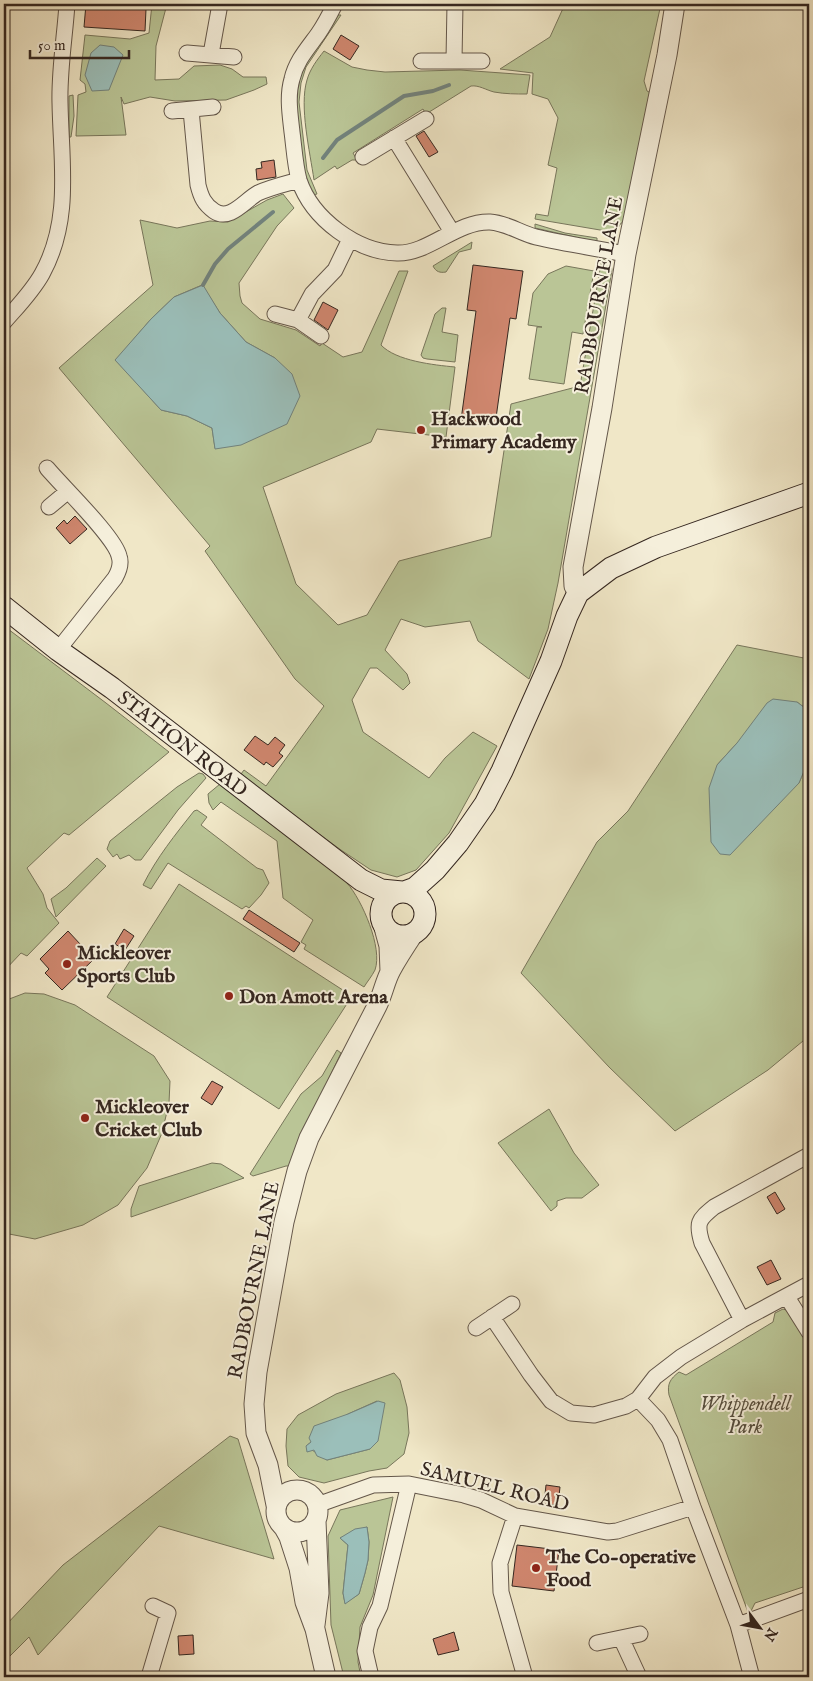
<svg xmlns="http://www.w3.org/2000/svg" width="813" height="1681" font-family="'IM FELL English',serif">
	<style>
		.green { fill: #bac596; stroke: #78765b; fill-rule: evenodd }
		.water { fill: #9bbfba; stroke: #72827c }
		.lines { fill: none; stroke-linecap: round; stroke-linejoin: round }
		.stream { stroke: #72827c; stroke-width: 4 }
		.building { fill: #d0876f; stroke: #352720 }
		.minor-casing { stroke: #64574a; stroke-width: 17 }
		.tertiary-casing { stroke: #64574a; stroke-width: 21 }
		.secondary-casing { stroke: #352720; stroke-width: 23 }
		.minor { stroke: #f5efdb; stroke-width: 15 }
		.tertiary { stroke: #f5efdb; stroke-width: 19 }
		.secondary { stroke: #f5efdb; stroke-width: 21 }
		.poi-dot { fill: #8f2418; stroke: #f5efdb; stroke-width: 2 }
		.labels { text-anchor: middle; stroke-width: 4; stroke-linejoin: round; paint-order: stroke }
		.street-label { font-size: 20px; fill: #352720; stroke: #f5efdb }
		.poi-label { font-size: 20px; font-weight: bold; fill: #352720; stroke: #f5efdb; text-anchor: start }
		.park-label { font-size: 20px; font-style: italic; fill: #564e3e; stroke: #f5efdb }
	</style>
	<rect width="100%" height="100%" fill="#f0e7c7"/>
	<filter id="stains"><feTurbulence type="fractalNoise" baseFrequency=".004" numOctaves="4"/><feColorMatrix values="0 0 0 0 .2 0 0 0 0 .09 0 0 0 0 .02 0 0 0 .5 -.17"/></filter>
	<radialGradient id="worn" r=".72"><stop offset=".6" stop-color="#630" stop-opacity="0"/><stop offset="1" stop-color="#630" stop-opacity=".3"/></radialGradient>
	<path class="green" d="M152 4H167L156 46 155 80 179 79 194 66 220 65 232 69 243 77H266L267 84 254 90 226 100 175 101 150 97 124 104 121 97 126 135 76 136 78 95 86 92 85 84 80 80 85 35 130 39 149 33Z
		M565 4H661L644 81 647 91 651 93 626 223H621L615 233 607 235 606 231 535 219 536 214 548 216 557 168 548 165 558 118 548 99 532 94 533 73 500 69 550 37Z
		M338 15H341L306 67 301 83 299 102 307 170 317 194 313 195 304 174 295 92 300 75 308 58Z
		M324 51 352 67 367 70 385 72 460 70 530 75 527 94C516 94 505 94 494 92 486 90 479 85 471 86L426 114 423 109 353 153 357 160H352L337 169 335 166 314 180C310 152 299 106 307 80 310 69 317 60 324 51Z
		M73 95 74 116 71 137H69V96Z
		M283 194 294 208 277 226 239 283 240 296 242 303 260 319 296 330 320 346 322 343 343 357 362 352 399 271H408L381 345C396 361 434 365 455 367L446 437 377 429 371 442 263 487 296 584 338 625 367 615 399 561 491 537 511 404 580 386 602 258 611 264 612 270 558 583 548 629 529 679 478 641 470 621 425 627 401 619 385 650 407 674 410 683 403 690 377 668H370L352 700 363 732 429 778 445 758 473 732 497 746 449 833 416 870 397 877 371 870 341 850 271 799 241 774 244 770 266 786 324 706 295 679 205 551 210 546 59 368 153 285 140 220 177 228 210 221 228 222 267 200ZM202 285 220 313 246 342 275 358 215 448 212 428 187 416 161 410 116 360 151 319 174 297Z
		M535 224 565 233 597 238V242L535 228Z
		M472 242 471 249 459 252 446 272C440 273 436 272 433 266Z
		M566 266 594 271 583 334 572 332 564 384 529 379 537 327H542L528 325 533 293 548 274Z
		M442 308H446L442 332 458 335 455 362 427 359 423 358 421 355 435 314Z
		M4 626 106 703 169 752 69 835 64 833 27 868 43 894 47 908 59 923 27 956 21 953 4 971Z
		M737 645 809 659V711L797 702 737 743 717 765 799 783 809 759V1036L768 1070 675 1131 609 1067 521 973 597 842 628 811Z
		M199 773 203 774 206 778 178 810 141 860H135L129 855 120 859 117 854 113 857 107 849 110 841 177 787Z
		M220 784 349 878 347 883C362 900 383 948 375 970 372 976 367 982 364 987L304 949 306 945 301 942 313 920 283 898 277 841 221 802 213 810 209 803 208 794Z
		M197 810 207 817 201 825 257 868 263 870 269 883 261 895 249 908 246 906 242 909 168 863 151 889 143 885C157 857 175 835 194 811Z
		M97 858 106 866 56 917 51 899 66 888Z
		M179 884 352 996 279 1109 107 997Z
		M25 993 44 994 75 1005 154 1056 170 1081 169 1103 162 1133 147 1168 118 1205 83 1225 35 1239 4 1233V1001Z
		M337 1050 341 1053 321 1095 292 1166H286L253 1176 250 1174 301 1094 322 1076Z
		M549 1109 574 1153 599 1185 582 1198H566L557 1201V1206L551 1211 498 1143Z
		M212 1163 221 1164 244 1178 131 1217V1209L139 1186Z
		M783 1309 789 1311 809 1344V1585L755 1603 749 1615 669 1395C667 1384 670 1379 679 1372L686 1375 773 1322 775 1313Z
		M394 1373 400 1380 407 1407 409 1433 404 1454 387 1468 369 1471 324 1483 299 1477 288 1466 286 1446 287 1429 298 1415 336 1394ZM377 1401 370 1449 327 1460 306 1446 348 1414Z
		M230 1436 238 1439 274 1559 159 1526 38 1655 29 1637 4 1662V1627L63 1565Z
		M393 1497 373 1595 360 1627 358 1662 361 1677H344L331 1625 328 1536 340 1510ZM367 1527 369 1542 368 1560 365 1573 359 1594 345 1603 343 1593 348 1545 340 1538Z"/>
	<path class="water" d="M100 45 114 47 123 55 109 90 92 91 85 75 91 53Z
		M203 285 220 313 246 342 275 358 292 374 300 396 287 424 241 445 215 449 212 428 187 416 161 410 115 360 151 319 174 297Z
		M773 699 797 702 809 711V759L799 783 730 855 720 854 711 842 709 788 717 765 737 743 767 703Z
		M378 1401 385 1403 378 1441 370 1449 327 1460 317 1456 314 1450 307 1452 306 1446 311 1442 309 1438 314 1426 348 1414Z
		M367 1527 369 1542 368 1560 365 1573 359 1594 345 1604 343 1593 348 1545 340 1538 355 1529Z"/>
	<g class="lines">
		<path class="stream" d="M323 158 337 140 404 96 433 91 449 85
			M203 285 215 264 228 249 273 212"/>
	</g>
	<path class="building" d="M86 4H106V6L146 9 145 31 84 27Z
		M341 35 359 46 350 60 333 49Z
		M424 131 438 152 429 157 416 136Z
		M274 160 276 177 257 180 256 169 262 168 261 162Z
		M473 265 523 271 516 319 510 318 495 425 461 420 476 311 467 310Z
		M323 302 338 310 328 330 314 320Z
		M75 516 87 529 70 544 56 528 64 520 67 524Z
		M255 736 268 745 275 737 285 745 279 753 283 756 273 767 266 762 264 765 244 750Z
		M249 910 300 943 294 952 243 919Z
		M124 929 134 936 125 950 115 944Z
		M68 931 94 959 62 990 45 973 49 969 40 959Z
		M212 1081 223 1087 212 1105 201 1098Z
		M775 1192 785 1209 777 1214 767 1197Z
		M771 1260 781 1279 767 1285 757 1267Z
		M546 1485 560 1487 558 1505 544 1504Z
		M517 1545 559 1550 554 1591 512 1586Z
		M454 1632 459 1650 438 1655 433 1639Z
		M193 1635 194 1654 179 1655 178 1636Z"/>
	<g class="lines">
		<g class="minor-casing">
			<path id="minor" d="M335 4C330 14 325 24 318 34 308 48 296 61 292 79 287 96 290 114 292 132 294 147 295 165 299 180 312 219 357 252 397 253 429 254 456 221 490 222 507 223 520 233 536 237 565 244 596 248 626 254
				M187 53 234 57
				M211 54 220 4
				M454 60 455 4
				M421 61H482
				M191 110 198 185C201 197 204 204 214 211 230 222 245 200 258 193 271 187 285 184 299 180
				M172 111 213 107
				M394 138 452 232
				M363 157 426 119
				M275 314 298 320 321 336
				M298 320 312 294 335 270 350 239
				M4 322C17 307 32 292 42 274 72 220 61 162 60 103 59 71 65 35 67 4
				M47 468C62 486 115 537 119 556 122 564 119 571 115 578L58 650
				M49 507 67 492
				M787 1297 809 1332
				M492 1317 531 1375 551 1401 571 1413 594 1415 626 1406 638 1399 655 1377 681 1357 742 1320 809 1284
				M742 1320 702 1243C696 1223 698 1220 714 1207L809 1155
				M476 1328 512 1304
				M638 1399 658 1420 670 1440 693 1507 738 1625 751 1674 750 1677
				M317 1505 373 1485 409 1484 464 1495 481 1500 515 1516 608 1532 617 1531 693 1507
				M515 1516 500 1563 501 1592 525 1677
				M738 1625 809 1599
				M621 1638 639 1677
				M597 1643 640 1634
				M149 1677 168 1613 153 1606
				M371 1677 365 1651 370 1627 380 1606 409 1484"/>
		</g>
		<g class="tertiary-casing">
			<path id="tertiary" d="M578 593 574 586 573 567 602 408 626 254 667 55 675 4
				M383 924 389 946 390 971
				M276 1511a21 21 0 1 1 42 0a21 21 0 1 1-42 0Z
				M276 1505 268 1465 256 1433 254 1404 257 1372 284 1222 297 1171 309 1138 377 1006C383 994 385 981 391 970 398 957 406 945 414 933
				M284 1528 289 1537 299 1568 305 1602 315 1629 326 1677
				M315 1625 319 1593 316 1521"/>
		</g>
		<g class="secondary-casing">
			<path id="secondary" d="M4 607 58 650 112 688 361 880 381 890 402 892
				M404 892 415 888 435 870 458 843 485 804 502 771 551 661 567 616 578 593 611 568 656 547 809 493
				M381 914a22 22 0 1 1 44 0a22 22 0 1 1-44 0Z"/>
		</g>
		<use href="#minor" class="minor"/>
		<use href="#tertiary" class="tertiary"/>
		<use href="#secondary" class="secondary"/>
	</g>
	<g class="poi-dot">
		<circle cx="421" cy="430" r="5"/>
		<circle cx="67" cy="964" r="5"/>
		<circle cx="229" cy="996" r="5"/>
		<circle cx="85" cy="1118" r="5"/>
		<circle cx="536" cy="1568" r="5"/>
	</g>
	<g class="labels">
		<g class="street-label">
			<text transform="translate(598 295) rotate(-80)" y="7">RADBOURNE LANE</text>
			<text transform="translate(183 743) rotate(38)" y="7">STATION ROAD</text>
			<text transform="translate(253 1280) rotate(-79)" y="7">RADBOURNE LANE</text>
			<text transform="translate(495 1486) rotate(14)" y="7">SAMUEL ROAD</text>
		</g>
		<g class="poi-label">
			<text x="431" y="425">Hackwood<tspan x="431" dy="23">Primary Academy</tspan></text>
			<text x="77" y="959">Mickleover<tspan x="77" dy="23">Sports Club</tspan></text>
			<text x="239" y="1003">Don Amott Arena</text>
			<text x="95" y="1113">Mickleover<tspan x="95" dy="23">Cricket Club</tspan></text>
			<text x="546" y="1563">The Co-operative<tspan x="546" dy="23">Food</tspan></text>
		</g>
		<g class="park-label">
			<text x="745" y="1410">Whippendell<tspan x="745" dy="23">Park</tspan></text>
		</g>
	</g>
	<rect width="813" height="1681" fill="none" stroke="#f0e7c7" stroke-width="20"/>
	<rect x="5" y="5" width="803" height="1671" fill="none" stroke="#352720" stroke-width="2.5"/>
	<rect x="10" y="10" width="793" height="1661" fill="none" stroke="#352720"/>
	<g transform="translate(760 1628) rotate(122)" stroke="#f5efdb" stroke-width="4" paint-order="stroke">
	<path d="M0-4L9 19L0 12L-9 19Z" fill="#352720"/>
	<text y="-8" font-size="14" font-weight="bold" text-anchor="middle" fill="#352720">N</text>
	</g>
	<path d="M30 50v8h99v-8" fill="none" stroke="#352720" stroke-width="2.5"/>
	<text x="38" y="50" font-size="15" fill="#352720" stroke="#f5efdb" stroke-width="4" paint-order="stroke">50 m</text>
	<rect width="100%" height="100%" filter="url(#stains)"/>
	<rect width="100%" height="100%" fill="url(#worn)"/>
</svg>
